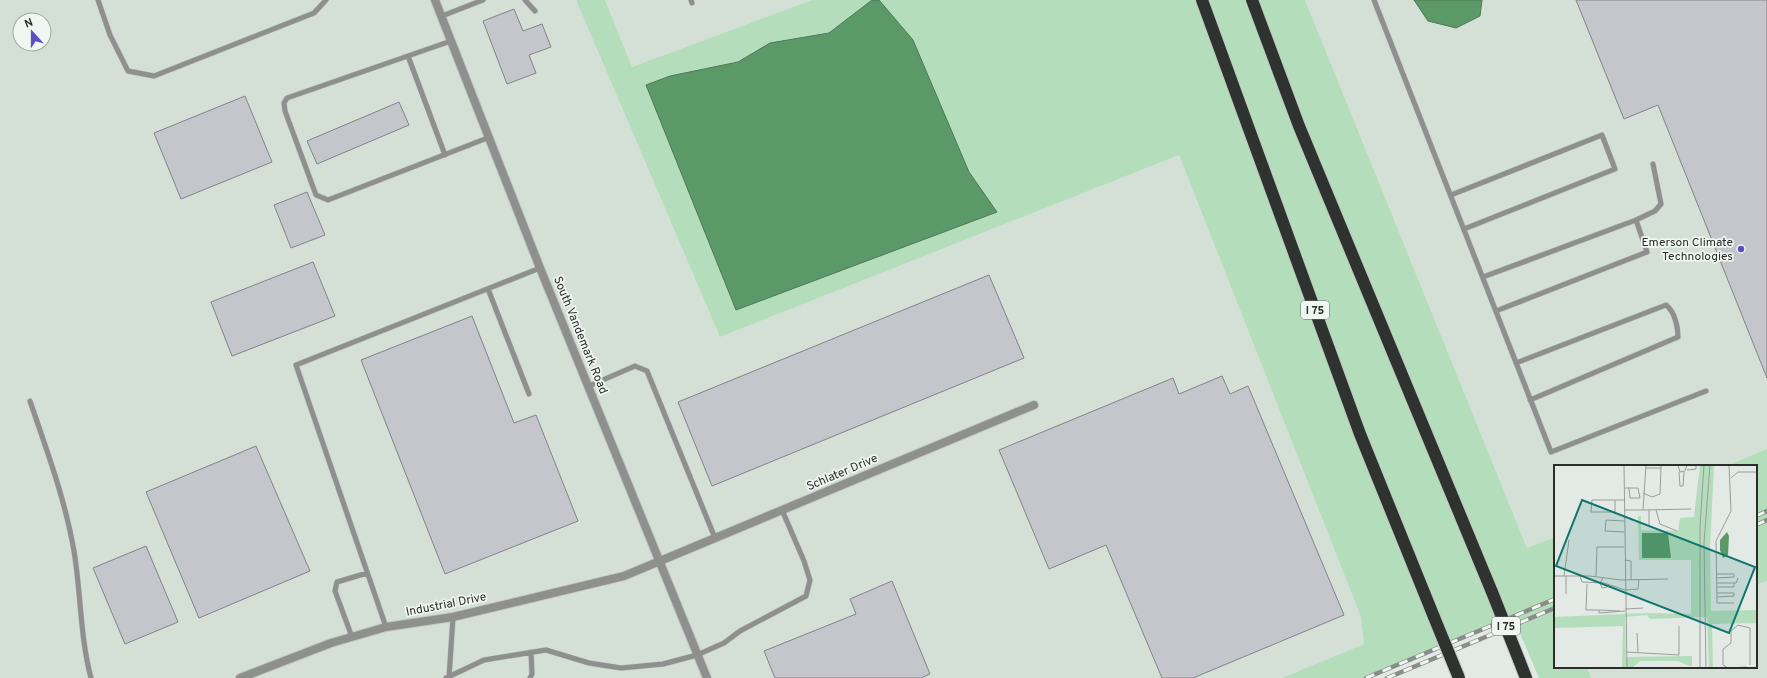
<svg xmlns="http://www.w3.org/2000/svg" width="1767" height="678" font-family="Overpass,sans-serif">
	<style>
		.built { fill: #d4e0d6; fill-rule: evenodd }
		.green { fill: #b4ddbb }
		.water { fill: #5b9969; stroke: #4d7956 }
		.building { fill: #c5c6cc; stroke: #828389 }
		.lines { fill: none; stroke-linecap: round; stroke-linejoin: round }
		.service-casing { stroke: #c2c7c3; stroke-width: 6 }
		.minor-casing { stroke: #c2c7c3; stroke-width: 10 }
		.motorway-casing { stroke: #c2c7c3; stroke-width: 14 }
		.service { stroke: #8e908e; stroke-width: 5 }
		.minor { stroke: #8e908e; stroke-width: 8 }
		.motorway { stroke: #2e332f; stroke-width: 12 }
		.rail-casing { stroke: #898d89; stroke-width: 4.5 }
		.rail { stroke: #f0f6f1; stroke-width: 3; stroke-dasharray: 9; stroke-linecap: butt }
		.motorway-bridge-casing { stroke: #c2c7c3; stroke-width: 14; stroke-linecap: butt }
		.motorway-bridge { stroke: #2e332f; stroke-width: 12 }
		.poi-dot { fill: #5b4ec7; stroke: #f0f6f1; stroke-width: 1.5 }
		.labels { text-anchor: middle; stroke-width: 3.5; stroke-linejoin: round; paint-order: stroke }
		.shield { fill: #f0f6f1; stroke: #666966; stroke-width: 1 }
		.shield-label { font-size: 11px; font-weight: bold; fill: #2b2d2b }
		.poi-label { font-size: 12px; fill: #2b2d2b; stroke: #f0f6f1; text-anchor: end }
		.street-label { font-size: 12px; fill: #2b2d2b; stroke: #f0f6f1 }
		.inset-road { fill: none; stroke: #999e9a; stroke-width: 1 }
		.view { fill: #0f766e; fill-opacity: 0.15; stroke: #0f766e; stroke-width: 2 }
		.inset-edge { fill: none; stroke: #2b2d2b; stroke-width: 2 }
	</style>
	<rect width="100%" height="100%" fill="#e3e9e4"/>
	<path class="built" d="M0 0H576L720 337 1179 155 1361 617 1364 644 1282 678H0ZM20 20H44V44H20Z
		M605 0H812L632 67Z
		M1305 0H1767V449L1726 466H1555V537L1527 548Z
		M1767 581V678H1591L1587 667H1756V585Z"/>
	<path class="green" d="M576 0H605L632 67 812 0H872L829 33 770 43 738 62 670 76 997 212 969 172 913 40 879 0H1305L1527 548 1555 537V667H1587L1591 678H1539L1513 617 1366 678H1282L1364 644 1361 617 1179 155 720 337Z
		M1767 449V581L1756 585V466H1726Z"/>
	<path class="water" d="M872 0H879L913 40 969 172 997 212 736 310 646 85 670 76 738 62 770 43 829 33Z
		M1414 0H1482L1480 16 1456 28 1428 21Z"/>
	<path class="building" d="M1576 0H1767V378L1658 105 1624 119Z
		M514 9 523 31 542 24 551 47 529 55 536 73 507 84 483 21Z
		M245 96 272 162 181 199 154 133Z
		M399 102 409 125 317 164 307 141Z
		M307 192 325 235 291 248 274 205Z
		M313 262 335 316 232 356 211 302Z
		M989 275 1024 358 712 486 678 402Z
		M472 316 514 423 536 415 578 521 445 574 361 360Z
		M1222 376 1230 394 1248 386 1344 615 1193 678H1162L1106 545 1049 569 999 450 1173 378 1179 394Z
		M256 446 310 571 199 618 146 492Z
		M146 546 178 622 125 644 93 568Z
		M892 581 930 674 921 678H775L764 651 856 614 850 599Z"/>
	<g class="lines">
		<g class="service-casing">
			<path id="service" d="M98 0 110 35 128 71 154 76 314 13 326 0
				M525 0 535 11
				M691 0 692 3
				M1374 0 1551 452 1706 391
				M442 16 483 0
				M451 41 287 98 284 103 285 111 316 195 328 200 490 137
				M408 56 445 155
				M1451 195 1602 135 1615 169 1464 229
				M1483 277 1636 220 1655 211 1661 204 1653 164
				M488 289 529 394
				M1496 311 1647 252 1636 220
				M1516 363 1666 305C1675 312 1678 327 1678 337L1530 400
				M589 386 635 366 647 371 715 538
				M30 401C47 451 65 499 74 551 81 593 80 637 91 678
				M386 627 296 365 540 268
				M352 637 335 591 337 582 367 573
				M446 678 484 660 546 650 589 663 621 668 663 664 697 655 724 643 740 631 806 596 810 580 804 561 782 510
				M449 678 453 617
				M530 678 532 674 531 652"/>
		</g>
		<g class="minor-casing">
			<path id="minor" d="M435 0 540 268 707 678
				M240 678 331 643 386 627 453 617 624 576 1034 405"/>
		</g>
		<g class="motorway-casing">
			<path id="motorway" d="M1202 0 1360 434 1434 617
				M1252 0 1299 126 1492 592
				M1519 660 1526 678"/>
		</g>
		<use href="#service" class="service"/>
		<use href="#minor" class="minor"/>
		<use href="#motorway" class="motorway"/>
		<g class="rail-casing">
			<path id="rail" d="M1756 516 1767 511
				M1756 525 1767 520
				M1366 678 1555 599
				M1387 678 1555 608"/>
		</g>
		<use href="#rail" class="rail"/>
		<g class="motorway-bridge-casing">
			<path id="motorway-bridge" d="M1492 592 1519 660
				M1434 617 1459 678"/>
		</g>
		<use href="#motorway-bridge" class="motorway-bridge"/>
	</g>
	<circle class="poi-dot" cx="1741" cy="249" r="4"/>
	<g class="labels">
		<g class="shield">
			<rect x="1301" y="301" width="28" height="18" rx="3"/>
			<rect x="1492" y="617" width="28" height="18" rx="3"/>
		</g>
		<g class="shield-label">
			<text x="1315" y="314">I 75</text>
			<text x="1506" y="630">I 75</text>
		</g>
		<g class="poi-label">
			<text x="1733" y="246">Emerson Climate<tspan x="1733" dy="14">Technologies</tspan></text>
		</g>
		<g class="street-label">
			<text transform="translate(581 335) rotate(68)" y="4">South Vandemark Road</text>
			<text transform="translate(842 472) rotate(-23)" y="4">Schlater Drive</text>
			<text transform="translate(446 604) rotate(-11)" y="4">Industrial Drive</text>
		</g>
	</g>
	<g transform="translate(1554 465)">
		<rect width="203" height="203" fill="#e3e9e4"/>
		<path d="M146 0H160L156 82 157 146 203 145V158L158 159 159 203H155L153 152 96 154 93 150 71 152 72 192 138 191V201H135L124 196H86L78 203H68L69 161 0 163V152L93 148 137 149V95H85L84 51H87V65L124 66 126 53 140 52ZM90 68 108 69 117 93Z" fill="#b4ddbb" fill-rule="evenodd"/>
		<path d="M173 67 175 71 174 90 169 93 166 85V75ZM88 68H114L117 93H88Z" fill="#5b9969"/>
		<path class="inset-road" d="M70 0 73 203M124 0 126 7 131 6 133 0M175 0 177 46 162 76 163 138H180M92 3H107V0M133 5 142 4V1M125 7 126 21H129L130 7M177 13 184 7H203M70 23H84L86 33H76L75 23M89 28 98 32 106 29 107 3M61 35V47H37L38 35H70M70 45H89L92 0M89 45 137 44M95 45V61M102 45 106 59 123 66M70 56 52 55 51 66 70 67M71 95 77 96V115M163 109H180V112L163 113M0 111H36L67 115 114 114M10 111 15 75M12 111V129M26 111 28 117 50 118 71 125 84 124 85 114M42 111 43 82H70M49 113 46 118 48 123 53 122 55 119M163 118H182L184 113M33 119 32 145H45V148L71 146M163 122H180V118M163 128H180V131L163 132M71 144 89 143M45 145 66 146M83 168 84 187M72 187 125 190V161M193 202 174 203 169 200V184L177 178V166L184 160 196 163V200M146 203V61L150 0M152 203 150 78 156 0"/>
		<path class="view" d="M28 35 201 102 175 168 2 101Z"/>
		<rect width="203" height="203" class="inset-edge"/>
	</g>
	<g transform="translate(32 32) rotate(339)"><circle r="19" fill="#f0f6f1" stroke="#a1a6a2"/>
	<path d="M0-3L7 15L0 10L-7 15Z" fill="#5b4ec7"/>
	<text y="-6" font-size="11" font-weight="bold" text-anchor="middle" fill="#2b2d2b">N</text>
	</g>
</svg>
